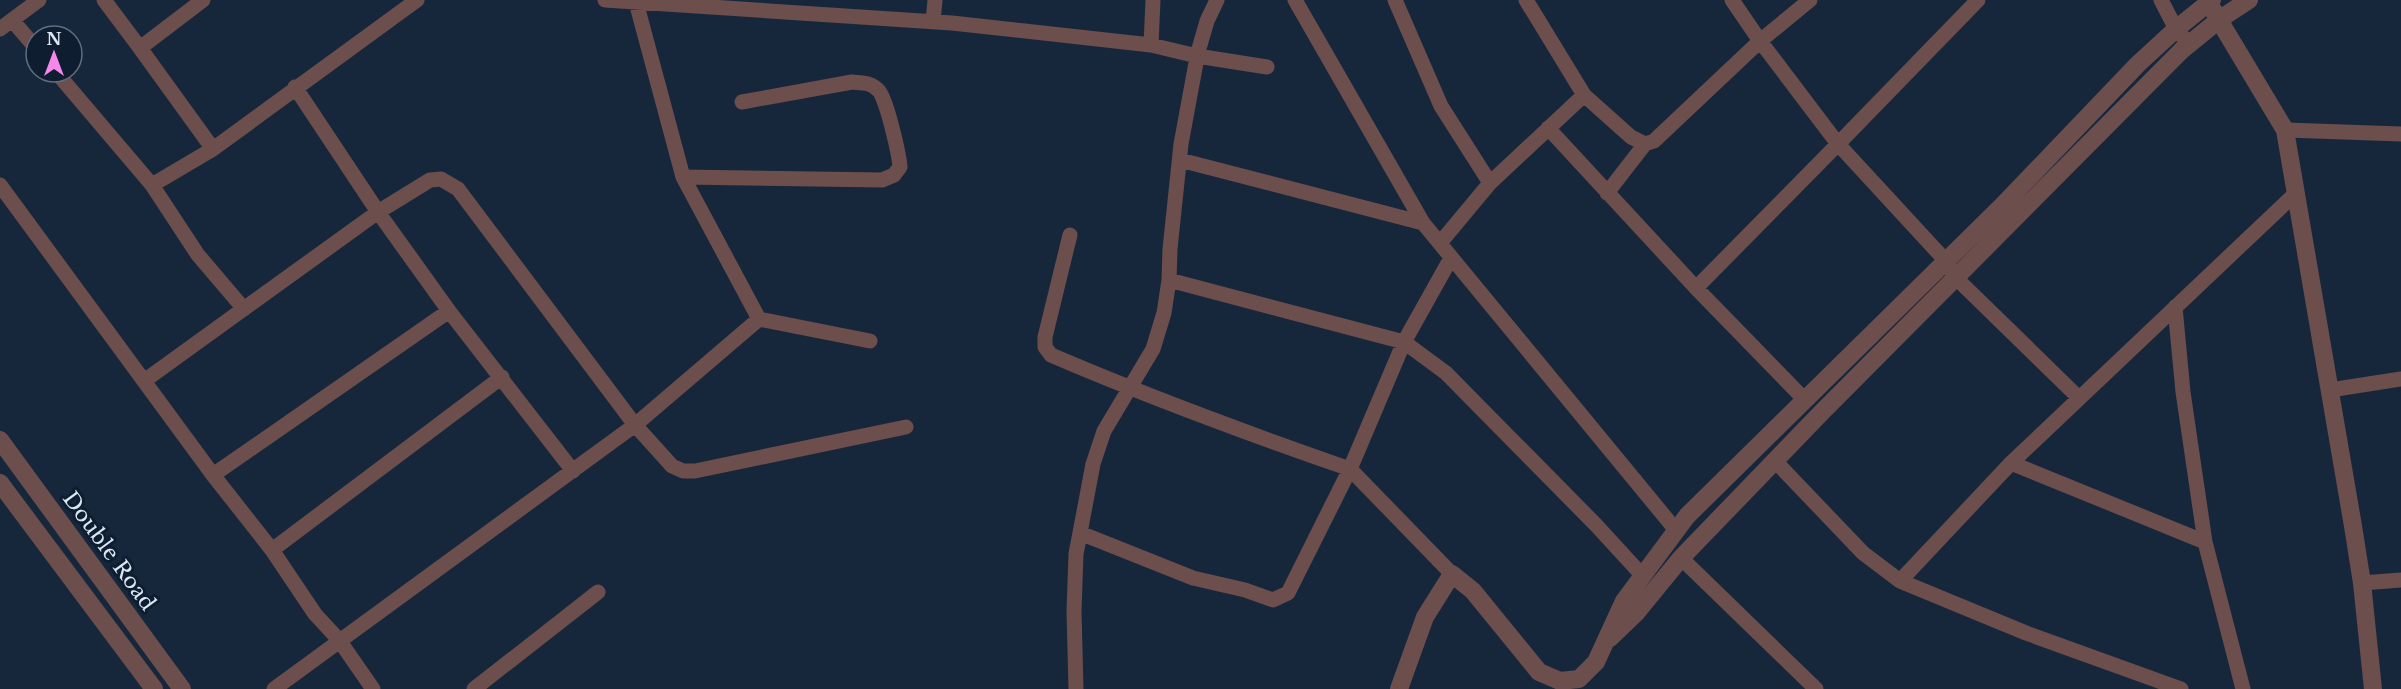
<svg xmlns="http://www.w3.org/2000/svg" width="2401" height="689" font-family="'Libre Baskerville',serif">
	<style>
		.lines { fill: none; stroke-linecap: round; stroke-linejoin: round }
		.minor { stroke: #6c4e4c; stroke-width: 15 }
		.tertiary { stroke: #6c4e4c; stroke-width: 18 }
		.labels { text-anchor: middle; stroke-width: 6; stroke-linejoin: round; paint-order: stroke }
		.street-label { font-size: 21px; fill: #dce7f4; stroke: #0e1e30 }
	</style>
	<rect width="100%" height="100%" fill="#17273b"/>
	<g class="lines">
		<path class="minor" d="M104 0 140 48
			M203 0 140 48 213 149
			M605 0 952 23 1151 45 1197 56 1267 67
			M1295 0 1423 223 1675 529
			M1395 0 1441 106 1490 183 1584 95 1526 0
			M1978 0 1838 144 1945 260 1956 278 2079 398
			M2161 0 2176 29 2189 44
			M636 2 683 177 882 180 894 175 900 167C899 154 886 96 878 90 870 82 862 83 852 82L742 102
			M12 20 39 0
			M933 22 935 0
			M0 29 12 20 36 48
			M1151 45 1153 0
			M56 72 152 185 213 149 417 0
			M295 87 378 212 449 311 573 471
			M1584 95 1631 137 1645 144 1654 141 1760 41 1732 0
			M1548 128 1696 288 1804 399
			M2285 130 2401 134
			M1180 160 1423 223
			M683 177 759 319 870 341
			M0 185 213 475 272 550 315 614 339 640 373 689
			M152 185 198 255 244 309
			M1607 193 1645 144
			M1070 235 1045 337V347L1051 355C1149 397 1249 434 1350 469L1288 593 1273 600 1245 590 1193 578 1080 533
			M1440 243 1490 183
			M1451 258 1404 342 1350 469 1452 574
			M1169 280 1404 342 1446 373 1596 525 1641 574
			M1696 288 1838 144 1760 41 1810 0
			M2175 307 2183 392 2205 542
			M144 381 378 212 430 180 441 179 458 189 635 425 672 466 683 471H695L906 427
			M2330 390 2401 379
			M1776 462 1863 553 1900 581 2011 463 2296 193
			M2011 463 2205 542 2243 689
			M213 475 449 311
			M272 550 502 377
			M1681 558 1816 689
			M1900 581 2026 633 2181 689
			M2362 583 2401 580
			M274 689 635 425 759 319
			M474 689 598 592
			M1076 689 1074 611 1076 554 1093 464 1104 431 1153 349 1164 313 1169 280 1170 249 1181 144 1198 52 1207 21 1217 0"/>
		<path class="tertiary" d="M2213 10 2285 130 2353 526 2362 583 2373 689
			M0 440 182 689
			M0 483 154 689
			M1610 638 1636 613 1681 558 1821 413 2182 50 2220 19 2249 0
			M1399 689 1425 617 1452 574 1473 591 1539 672 1560 681 1579 679 1596 662 1624 601 1687 516 2002 206 2138 64 2176 29 2212 0"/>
	</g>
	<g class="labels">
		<g class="street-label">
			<text transform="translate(109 551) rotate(54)" y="7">Double Road</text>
		</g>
	</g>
	<g transform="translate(54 54)"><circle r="28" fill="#0e1e30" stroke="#606e7e" stroke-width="1.5"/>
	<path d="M0-4.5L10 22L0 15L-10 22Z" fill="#f688ec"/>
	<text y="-9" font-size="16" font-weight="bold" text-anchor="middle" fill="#dce7f4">N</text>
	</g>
</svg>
